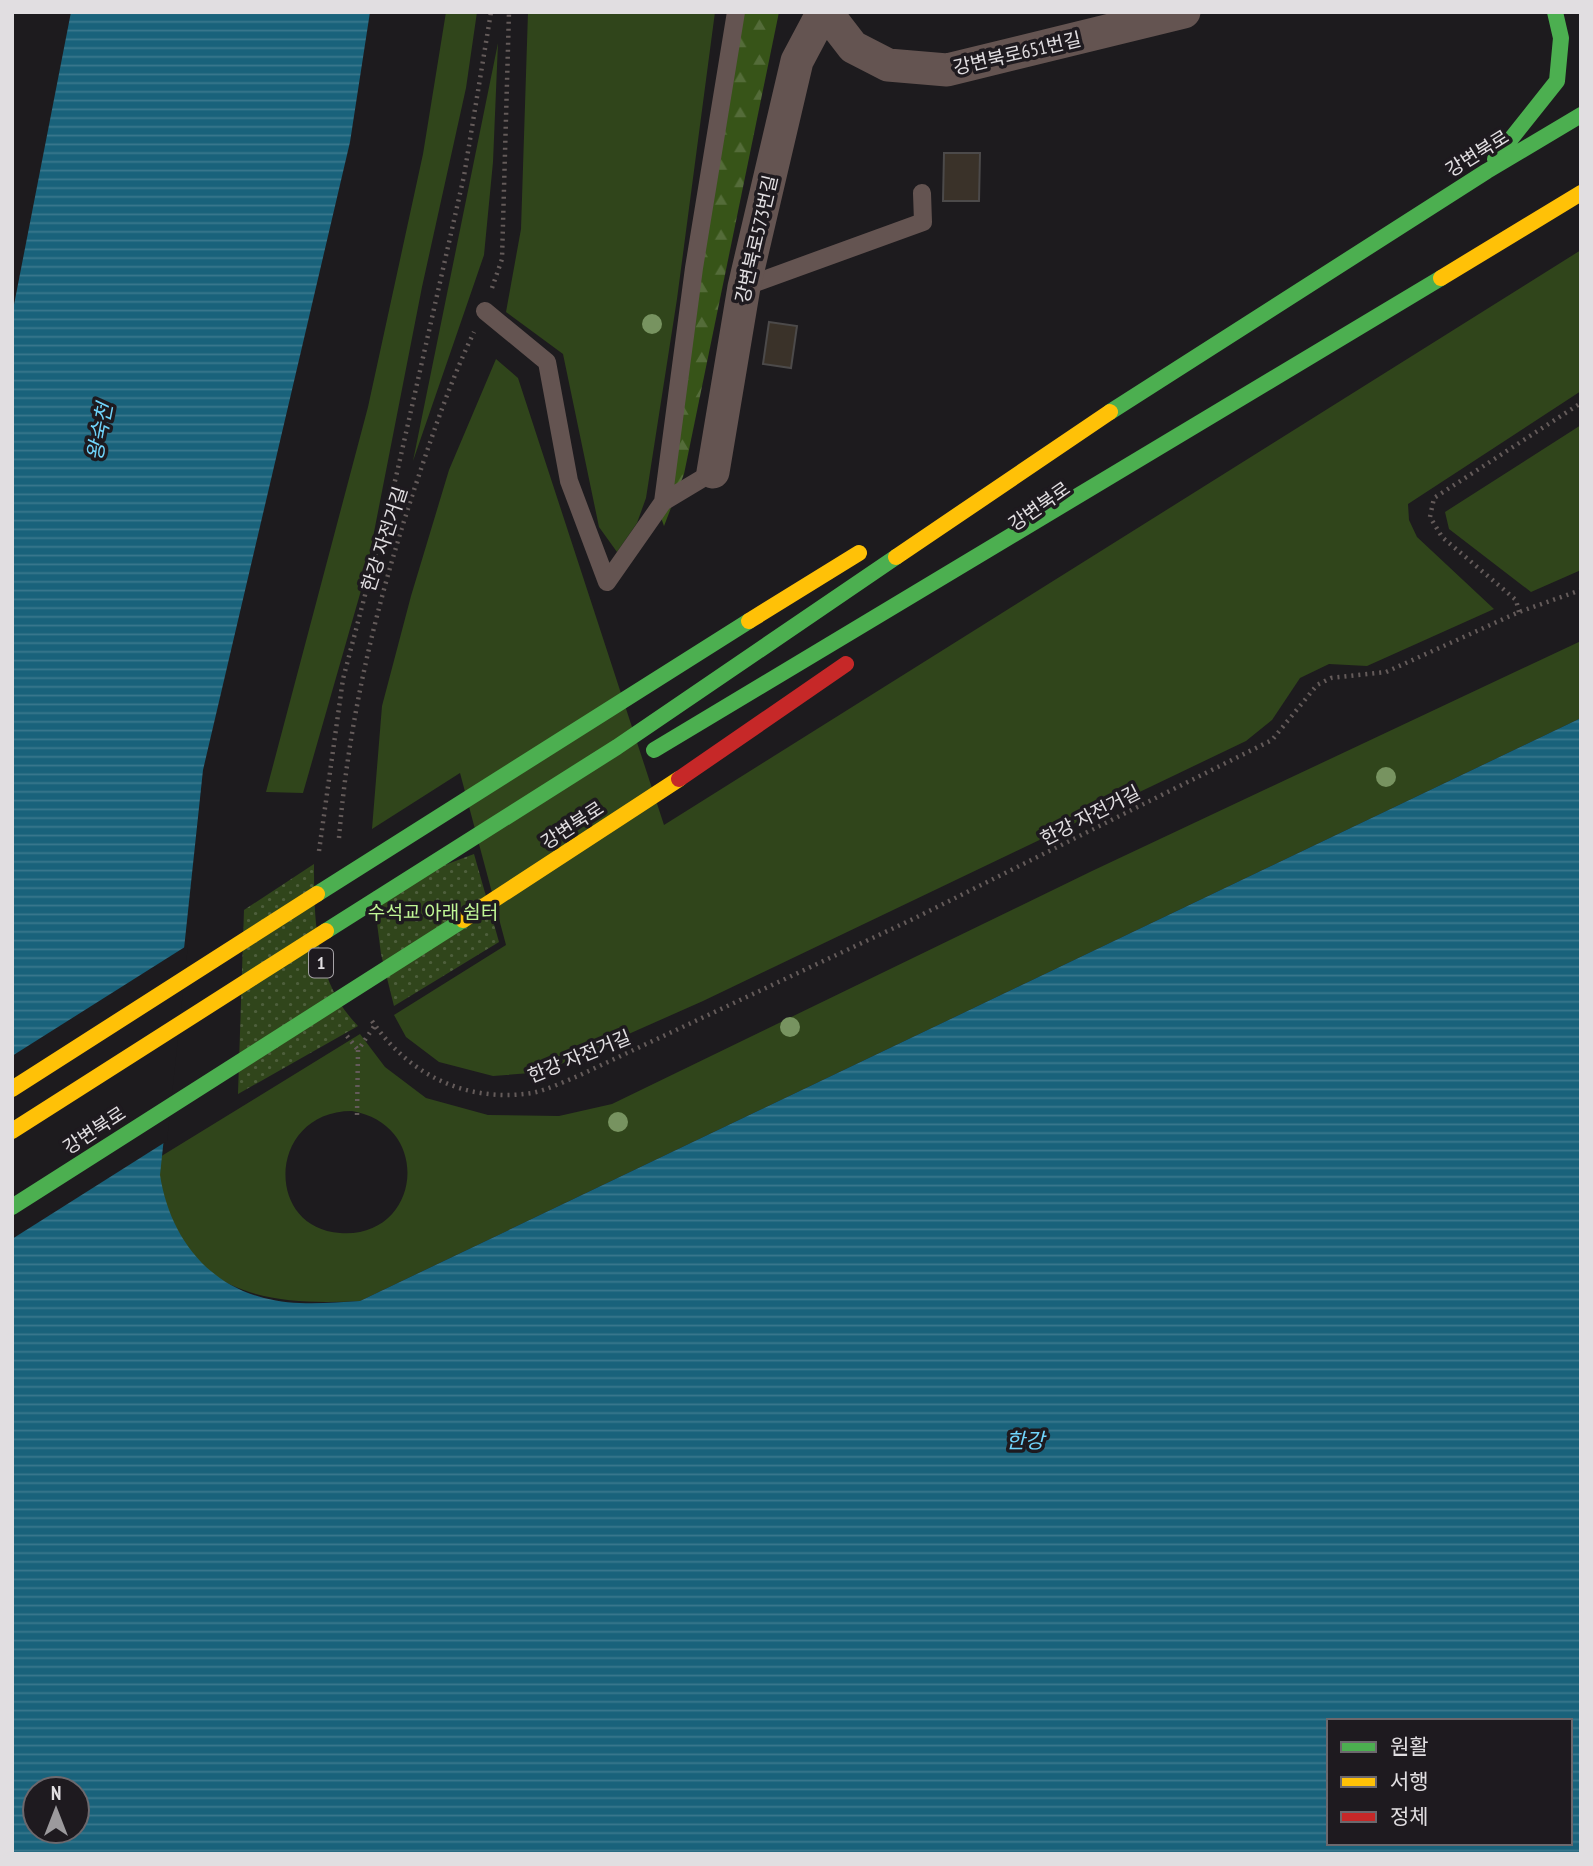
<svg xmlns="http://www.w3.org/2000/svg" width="1593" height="1866" font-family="'PT Sans Narrow','Noto Sans KR',sans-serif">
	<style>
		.green { fill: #30451b; fill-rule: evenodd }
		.forest { fill: url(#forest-firs) }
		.park { fill: url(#park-dots) }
		.water { fill: url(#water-rules); fill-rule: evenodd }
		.pier { fill: #1d1b1e }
		.building { fill: #3a3229; stroke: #4c4a4a; stroke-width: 2 }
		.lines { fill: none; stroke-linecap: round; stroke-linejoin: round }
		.path { stroke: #645b5a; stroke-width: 4.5; stroke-dasharray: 2 5; stroke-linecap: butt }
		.lane { stroke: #645451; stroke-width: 18 }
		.street { stroke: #645451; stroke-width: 33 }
		.fast { stroke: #4caf50; stroke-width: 16 }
		.slow { stroke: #ffc107; stroke-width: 16 }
		.jam { stroke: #c62828; stroke-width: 16 }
		.tree { fill: #779360 }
		.labels { text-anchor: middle; stroke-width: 7; stroke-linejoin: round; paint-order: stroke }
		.shield { fill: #1e1a1f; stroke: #a6a3a7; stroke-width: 2 }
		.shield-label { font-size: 18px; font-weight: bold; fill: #e1dee1 }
		.street-label { font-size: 19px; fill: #e1dee1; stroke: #1e1a1f }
		.park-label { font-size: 19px; fill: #c1f696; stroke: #1e1a1f }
		.water-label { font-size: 21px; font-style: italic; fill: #70d4fb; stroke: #1e1a1f }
	</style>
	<defs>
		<pattern id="forest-firs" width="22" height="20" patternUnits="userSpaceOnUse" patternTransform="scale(1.75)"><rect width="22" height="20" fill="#375418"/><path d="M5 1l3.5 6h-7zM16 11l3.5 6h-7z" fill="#546c39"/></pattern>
		<pattern id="park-dots" width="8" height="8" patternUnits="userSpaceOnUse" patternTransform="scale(1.75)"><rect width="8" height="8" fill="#30451b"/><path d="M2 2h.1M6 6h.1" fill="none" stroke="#4e5f3c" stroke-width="1.8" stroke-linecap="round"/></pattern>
		<pattern id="water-rules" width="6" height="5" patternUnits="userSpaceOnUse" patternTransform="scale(1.75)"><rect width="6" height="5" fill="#19627b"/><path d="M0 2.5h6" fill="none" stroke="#3a788d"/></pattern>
	</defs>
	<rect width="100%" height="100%" fill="#1d1b1e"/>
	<path class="green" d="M446 12H477L466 88 422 287 366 573 303 793 266 792 368 407 423 154Z
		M528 12H715L677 299 646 498 637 523 617 552 599 527 563 354 506 312 521 229Z
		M498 43 493 162 484 255 413 461Z
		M1581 250V391L1408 504 1409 520 1417 537 1494 609 1367 666 1329 664 1300 678 1272 720 1246 741 703 1001 543 1072 493 1076 439 1062 406 1037 394 1015 506 945 460 773 372 829 382 706 411 596 449 470 496 359 518 378 664 825Z
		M1581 425V570L1531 592 1449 529 1445 512Z
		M1581 641V718L360 1301C298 1304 228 1303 186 1249 169 1226 163 1195 155 1168V1160L360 1034 385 1067 426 1098 488 1115 559 1116 612 1104 1092 871ZM352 1111C434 1125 421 1239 340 1233 263 1228 268 1111 352 1111Z"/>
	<path class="forest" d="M740 12H779L684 474 664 526 657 506Z"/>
	<path class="park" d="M474 854 499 942 394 1006 381 954 373 892Z
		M314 864C314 921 315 982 358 1026L238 1094 244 910Z"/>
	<path class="water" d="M71 12H370L350 142 203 770 160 1175C169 1233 204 1283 264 1298 295 1306 328 1303 360 1301L1581 718V1854H12V315ZM1329 1721H1570V1843H1329ZM35 1789H77V1831H35Z"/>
	<path class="pier" d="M188 945 167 1141 12 1239V1056Z"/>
	<path class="building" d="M944 153H980L979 201H943Z
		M769 322 797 326 791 368 763 364Z"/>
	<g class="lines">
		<path class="path" d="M492 288 502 259 509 12
			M1519 612 1516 600 1442 537 1430 517 1434 498 1581 403
			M339 838C349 714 378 598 417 481 434 430 451 380 474 332
			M319 851 343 679 396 477 464 176 491 12
			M372 1021C409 1075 466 1103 532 1093 547 1090 563 1082 578 1076L913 919 1272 740 1317 685 1331 678 1386 672 1519 612 1581 590
			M347 1036 358 1050
			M357 1115 358 1050 375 1025"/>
		<path class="lane" d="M744 287 923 222 922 193
			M485 311 547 362 569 481 607 582 663 502
			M713 472 663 502 694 268 736 12"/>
		<path class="street" d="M826 12 853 47 888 65 947 70 1184 12
			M713 472 744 287 797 61 823 12"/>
		<path class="fast" d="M1495 159 1557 81 1561 38 1555 12
			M1110 412 1487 171 1581 115
			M654 750 1441 278
			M317 894 749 621
			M326 931 617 747 896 557
			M12 1207 463 920"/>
		<path class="slow" d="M1441 278 1581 193
			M896 557 1110 412
			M749 621 859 553
			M463 920 679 779
			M12 1089 317 894
			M12 1131 326 931"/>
		<path class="jam" d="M679 779 846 664"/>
	</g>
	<g class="tree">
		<circle cx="652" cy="324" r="10"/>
		<circle cx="1386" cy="777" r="10"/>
		<circle cx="790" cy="1027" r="10"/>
		<circle cx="618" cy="1122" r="10"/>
	</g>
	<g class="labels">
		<rect class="shield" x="309" y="948.5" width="24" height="29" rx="5"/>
		<g class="shield-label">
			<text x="321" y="969">1</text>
		</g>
		<g class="street-label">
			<text transform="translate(1017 53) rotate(-13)" y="7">강변북로651번길</text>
			<text transform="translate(1477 153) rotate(-32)" y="7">강변북로</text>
			<text transform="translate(756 239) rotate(-77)" y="7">강변북로573번길</text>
			<text transform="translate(1039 506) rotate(-35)" y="7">강변북로</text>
			<text transform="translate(384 539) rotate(-72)" y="7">한강 자전거길</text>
			<text transform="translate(1090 815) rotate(-27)" y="7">한강 자전거길</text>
			<text transform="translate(572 825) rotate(-33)" y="7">강변북로</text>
			<text transform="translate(579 1056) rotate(-22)" y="7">한강 자전거길</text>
			<text transform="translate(94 1130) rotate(-33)" y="7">강변북로</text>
		</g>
		<g class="park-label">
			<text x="433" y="919">수석교 아래 쉼터</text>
		</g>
		<g class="water-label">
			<text transform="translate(100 432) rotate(-79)" y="7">왕숙천</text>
			<text x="1025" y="1448">한강</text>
		</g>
	</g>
	<rect width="1593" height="1866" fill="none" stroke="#e1dee1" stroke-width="28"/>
	<rect x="1327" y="1719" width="245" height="126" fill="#1e1a1f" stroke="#6c686d" stroke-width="2"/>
	<rect x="1341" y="1742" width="35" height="10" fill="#4caf50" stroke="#6c686d" stroke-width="2"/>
	<text x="1390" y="1754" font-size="21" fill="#e1dee1">원활</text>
	<rect x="1341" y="1777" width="35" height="10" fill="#ffc107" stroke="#6c686d" stroke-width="2"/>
	<text x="1390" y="1789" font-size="21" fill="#e1dee1">서행</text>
	<rect x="1341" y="1812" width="35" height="10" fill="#c62828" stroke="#6c686d" stroke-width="2"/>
	<text x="1390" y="1824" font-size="21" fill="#e1dee1">정체</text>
	<g transform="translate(56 1810)"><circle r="33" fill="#1e1a1f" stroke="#6c686d" stroke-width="2"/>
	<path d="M0-5L12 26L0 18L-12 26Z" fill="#9c9a9d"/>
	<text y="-10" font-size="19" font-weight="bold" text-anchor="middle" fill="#e1dee1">N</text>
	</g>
</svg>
